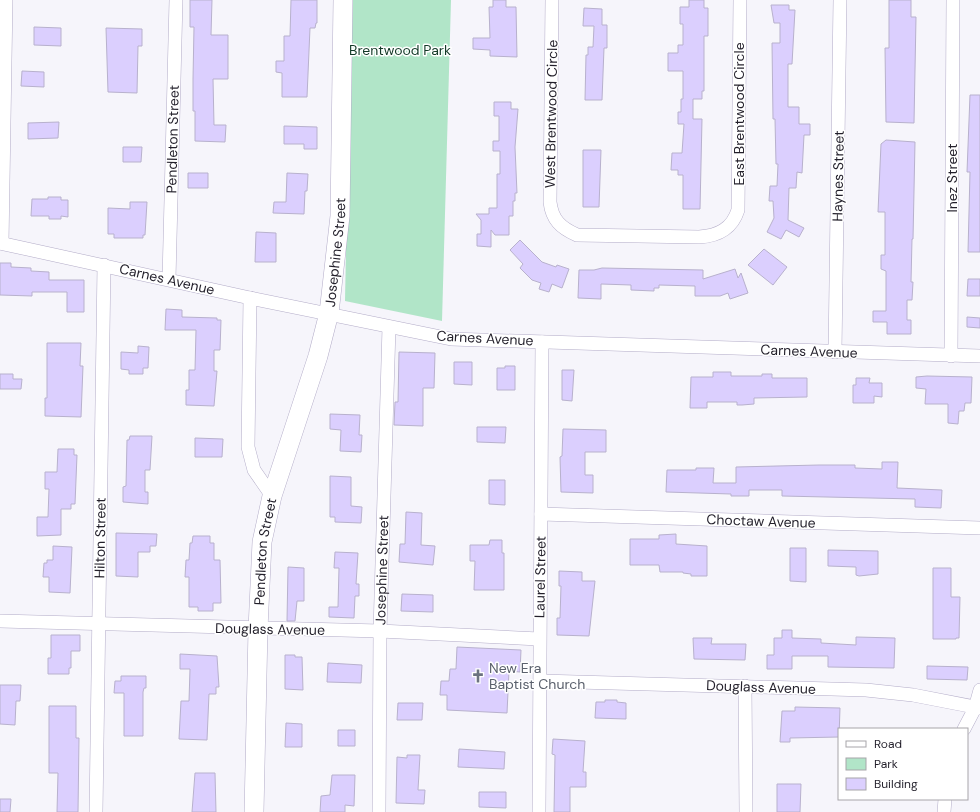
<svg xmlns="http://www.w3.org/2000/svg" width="980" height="812" font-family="'DM Sans',sans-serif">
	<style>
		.green { fill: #b1e5c8 }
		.building { fill: #dbcffe; stroke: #b8b1cd }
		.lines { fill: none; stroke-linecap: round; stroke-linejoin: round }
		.street-casing { stroke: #b3acc8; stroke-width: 14 }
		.secondary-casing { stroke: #b3acc8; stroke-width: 20 }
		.street { stroke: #fff; stroke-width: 13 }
		.secondary { stroke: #fff; stroke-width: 19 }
		.labels { text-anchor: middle; stroke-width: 3; stroke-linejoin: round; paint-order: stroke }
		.park-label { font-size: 14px; fill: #123927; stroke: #fff }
		.street-label { font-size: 14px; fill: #221f2a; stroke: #fff }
		.worship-label { font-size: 14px; fill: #5b616d; stroke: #fff; text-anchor: start }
	</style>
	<rect width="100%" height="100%" fill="#f6f5fb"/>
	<path class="green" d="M351 0H451L442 321 345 301Z"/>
	<path class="building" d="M190 0H212L211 35H228V79H213L214 125H226L225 142 195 141V111H193V79L194 27H190Z
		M291 0H317V23H316L315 28H310L307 97H282V73L276 72V61H284V36H290Z
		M493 0H506V7H516L517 57 490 56V50L473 49V38H490L489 7H493Z
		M689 0H704V8H708V36H704V91H702V99H693V119H702L700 209H683V175H678V170H671L672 153H682L684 124H678V112H681V99H683V71H668V53H678V45H683V24H680V7H689Z
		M889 0H911V17H916L914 123 886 122 885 48H889Z
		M771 5H789V10H795L792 64H788V107H799V124H810V135H804L802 173 797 172 796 188H789L788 220 804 228 799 237 786 230 781 239 767 232 774 218 773 201H769L770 186H777L778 164H776L775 119H773L772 43H780V23H774Z
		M584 8 602 9V25H607V48H604L602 100H585L586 55H588V47H593L594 26H583Z
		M34 27 61 28V46L34 45Z
		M106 28 142 29V46H138L137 93 108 92Z
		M22 71 44 72V87L21 86Z
		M970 95H980V252H968L970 172H967Z
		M494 102H511V109H518L515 147 517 193H515V201H513V216H509V235H495L491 230V247L477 246V234H481V220L476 214H489V208H497V174H500V151H493V141H499V116H494Z
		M59 122 58 138 28 139V123Z
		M284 126 317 127V149H304V144H284Z
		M886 140 915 142 913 239H912L911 282H913L912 300H907V320H911V334H887V322H873V311H886V271L881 269V255H885V212H878L881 144Z
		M123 147H142L141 162H123Z
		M583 150H601L599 207H583Z
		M188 173H208V188H188Z
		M287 173 308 174 307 191H305L304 214 273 213 274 202H286Z
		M48 197H61V200H68V217L61 216V219H49V216H31L32 199H48Z
		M130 202H147L145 235H143V238H114V234H108V208L130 209Z
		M256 232 276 233V262H255Z
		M520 240 542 262 556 267 557 265 569 269 562 288 552 284 549 292 539 289 541 283 532 280 520 268 523 264 510 250Z
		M764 249 787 267 773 285 748 265Z
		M0 263H11V267L31 268V271L49 272V280H84V312H67V292H32V296L0 295Z
		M602 268 703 270V279L735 269 738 278 741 273 748 293 730 299 728 293 720 296H695V286L659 285V288H654V291L631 290V285L601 284V299L578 298 579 270H594Z
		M968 279H980V296H967Z
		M166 309 182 310V317L217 318V320H221L220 350H214V371H217L214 406 186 405V390H189V370H195L196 330H165Z
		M967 317 980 318V328L967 327Z
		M47 343H81L80 366H83L81 417 45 416V398H47Z
		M138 346 149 347 148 368H143V374H129V370L121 369V352L138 353Z
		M399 352 435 353 434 388H423V426L394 425 395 402H398Z
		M454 362H472V385L454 384Z
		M505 366H515V390H497V368H505Z
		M562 370H574L572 401 562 400Z
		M713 372H731V376H762V374H772V378H807V397L754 398V404L742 405H737V402H707V408H690L691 377H713Z
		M0 374H13V379H22L21 389H0Z
		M927 376 972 377 971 403H965L964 411H959L958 424 948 423V404H925L926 389 916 388V377Z
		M856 378H870L869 383H882V397L874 396V403H853V385H856Z
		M330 414 360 415 359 435H362L361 452 340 451 341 430 330 429Z
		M477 427H506L505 443 477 442Z
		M563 429 606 430V452H585V475H593V493L561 492 560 457 562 456Z
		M130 436H152L150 470H145V492H148V504L123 502V487L126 486 127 440H129Z
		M195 438 223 439 222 457H195Z
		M58 449H74V455H77L75 504H71V509H61V535L37 536V517H48L49 489H45V472H57Z
		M882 462H898L897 488 942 490 941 508 915 507V499L782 496V490H749V496H731V494L666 492 667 470H696V468H714L713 483H736V467L819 465H855V468L882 469Z
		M330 476 351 477V506L362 507 361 523 335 522V517H330Z
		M489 480H505V505L489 504Z
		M406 512 422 513 421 545 435 546 433 565 399 562 400 544H405Z
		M116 533 157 534 156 546H150V552H138V577L116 576Z
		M676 534V544L707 546V576H691V574L683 573V572H660L659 565H630V539H659V535Z
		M193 536H210V543H214V560H220L221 603H213V611H198V607H189V577H185L186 560H189L190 543H192Z
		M490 540H502V553H504V590H474L475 561H470V545H489Z
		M53 546 72 547 70 593 49 592V577H43L44 563H47V560H53Z
		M790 548H806V582L790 581Z
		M828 550 878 551V574L859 576 856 575V567L828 566Z
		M335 552 358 553 356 584H359V596H355L354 618 329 617V607H338L339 568H334Z
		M288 567 304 568V601H297L295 621H287Z
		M933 568H951V597H960L959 638H956V639H933Z
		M559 571 582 572V581H595L589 636 557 635V618H560L561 586H559Z
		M402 594 433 595V612L401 611Z
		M782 630H792V638L821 639V643L856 645V637L895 638 894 668 828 667V656H792V669H767V655H774V638H782Z
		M51 635H80V651H71V668H69V674H48V658H51Z
		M693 638H712L711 644H746L745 660 694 659Z
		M457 647 521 650 520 672 509 671 507 713 447 710V695H440L441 681H449L450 669H456Z
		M180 654 217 656 219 687H216V694H209L207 740 179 739 181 701H189L190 669H180Z
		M285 655H295V657H302L303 690 285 689Z
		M328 663 362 665 361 683 327 682Z
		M927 666 968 667 967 680 927 679Z
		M121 676H146V688H144L143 692V736H124V693H114L115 681H121Z
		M0 685H21L20 701H16L15 725 0 724Z
		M605 700H617V702L626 703V719L595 718 596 702H605Z
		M398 703H423L422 720H397Z
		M49 706H76V738H79L78 812H57L58 773H49Z
		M795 707 840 708 839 737 790 738V742H780L782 711H795Z
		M286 723 302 724V747H285Z
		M338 730H355V746H338Z
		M553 739 585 741 583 772H586V787H570V812H554L555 755 552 754Z
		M459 749 505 752 504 769 458 767Z
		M407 755H420L418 790H425L424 804 396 803 397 757 407 758Z
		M195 773H215L216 812H192Z
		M332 775H355L354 806 345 805V812H320L321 796 330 795Z
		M777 784H801L800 812H777Z
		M479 792H506V808L479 807Z
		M0 799H11L10 812H0Z"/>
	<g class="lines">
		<g class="street-casing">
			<g id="street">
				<path d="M552 0 550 202C552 220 561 228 577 235L699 237C718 236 732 229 738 210L740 0"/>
				<path d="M0 243 250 298 451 339 980 356"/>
				<path d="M2 243 6 0"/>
				<path id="s1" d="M169 279 176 0"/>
				<path d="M250 298 248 447 254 470 272 496"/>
				<path d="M835 352 840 0"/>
				<path d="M951 356 953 0"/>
				<path d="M541 514 980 528"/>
				<path d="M0 621 380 631 539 639"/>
				<path d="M541 681 866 690 913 695 980 708"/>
				<path d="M745 686 746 812"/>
				<path d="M964 729 975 708 980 690"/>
				<path d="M96 812 104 265"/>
				<path id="s2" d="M379 812 380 631 389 327"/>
				<path d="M539 812 542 342"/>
				<path d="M944 812 945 799"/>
			</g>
		</g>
		<g class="secondary-casing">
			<g id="secondary">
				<path id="s3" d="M254 812 258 629 262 542 272 496 318 356 329 313 340 216 343 0"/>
			</g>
		</g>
		<use href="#street" class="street"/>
		<use href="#secondary" class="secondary"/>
	</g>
	<defs>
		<g id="church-bare" transform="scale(1.08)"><path d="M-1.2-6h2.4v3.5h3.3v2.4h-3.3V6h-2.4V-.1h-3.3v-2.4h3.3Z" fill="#6b7280" stroke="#fff" stroke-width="2.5" paint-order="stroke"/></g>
	</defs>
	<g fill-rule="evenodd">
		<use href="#church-bare" x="478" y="676"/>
	</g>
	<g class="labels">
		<g class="park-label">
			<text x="400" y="55">Brentwood Park</text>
		</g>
		<g class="street-label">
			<text transform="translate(551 114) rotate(-89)" y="5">West Brentwood Circle</text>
			<text transform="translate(739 114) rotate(-90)" y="5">East Brentwood Circle</text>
			<text dy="5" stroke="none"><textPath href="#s1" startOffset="140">Pendleton Street</textPath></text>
			<text transform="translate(838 176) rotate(-89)" y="5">Haynes Street</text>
			<text transform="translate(952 178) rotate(-90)" y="5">Inez Street</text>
			<text dy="5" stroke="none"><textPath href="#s3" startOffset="570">Josephine Street</textPath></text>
			<text transform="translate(167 279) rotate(13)" y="5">Carnes Avenue</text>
			<text transform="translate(485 338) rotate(3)" y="5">Carnes Avenue</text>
			<text transform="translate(809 351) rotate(2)" y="5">Carnes Avenue</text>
			<text transform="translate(761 521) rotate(2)" y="5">Choctaw Avenue</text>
			<text transform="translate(100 538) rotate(-89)" y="5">Hilton Street</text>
			<text dy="5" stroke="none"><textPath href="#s3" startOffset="261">Pendleton Street</textPath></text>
			<text dy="5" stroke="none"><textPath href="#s2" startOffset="242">Josephine Street</textPath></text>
			<text transform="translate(540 577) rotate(-89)" y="5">Laurel Street</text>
			<text transform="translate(270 629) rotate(1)" y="5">Douglass Avenue</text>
			<text transform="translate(761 687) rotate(2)" y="5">Douglass Avenue</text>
		</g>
		<g class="worship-label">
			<text x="489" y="673">New Era<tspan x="489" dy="16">Baptist Church</tspan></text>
		</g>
	</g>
	<rect x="838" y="728" width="130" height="72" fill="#ffffff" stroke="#a7a5aa"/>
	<rect x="846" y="741" width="20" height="6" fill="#ffffff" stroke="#a7a5aa"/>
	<text x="874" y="748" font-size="12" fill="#221f2a">Road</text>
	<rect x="846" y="758" width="20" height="12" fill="#b1e5c8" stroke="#a7a5aa"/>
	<text x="874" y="768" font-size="12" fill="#221f2a">Park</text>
	<rect x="846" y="778" width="20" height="12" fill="#dbcffe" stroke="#a7a5aa"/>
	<text x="874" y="788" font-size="12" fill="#221f2a">Building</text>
</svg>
